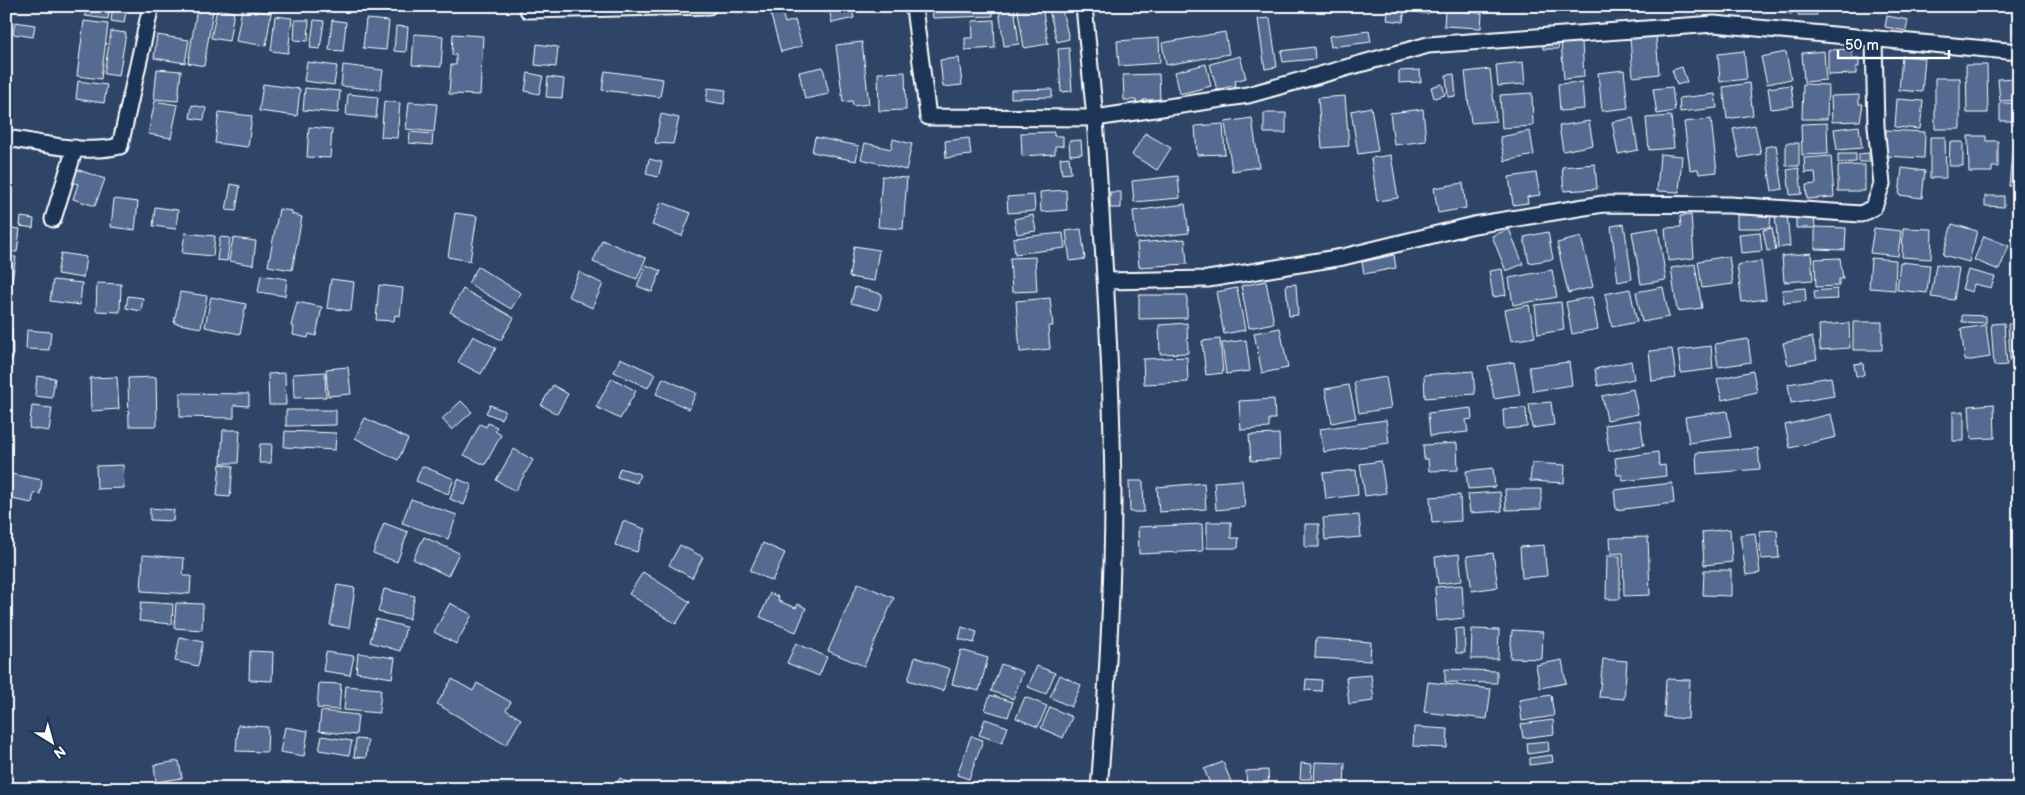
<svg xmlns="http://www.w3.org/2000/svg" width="2025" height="795" font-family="'Balsamiq Sans',sans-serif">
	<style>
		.building { fill: #546b91; stroke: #fff }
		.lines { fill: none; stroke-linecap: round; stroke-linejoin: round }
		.minor-casing { stroke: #fff; stroke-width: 19 }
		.minor { stroke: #1d3557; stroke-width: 15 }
	</style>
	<rect width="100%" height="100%" fill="#2e4568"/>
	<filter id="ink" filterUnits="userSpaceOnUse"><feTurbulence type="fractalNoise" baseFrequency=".02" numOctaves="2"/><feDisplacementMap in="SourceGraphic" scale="10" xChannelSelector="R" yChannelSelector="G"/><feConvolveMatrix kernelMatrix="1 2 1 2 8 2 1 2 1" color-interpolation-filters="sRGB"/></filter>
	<g filter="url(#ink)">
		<path class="building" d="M87 6H110L108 19 85 16Z
			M113 6H127L124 23 111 21Z
			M843 6H851L854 18 832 23 829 9Z
			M1014 6 1019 44 1004 46 999 9Z
			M1017 6H1042L1048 44 1024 48Z
			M1048 6H1061L1069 39 1057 42Z
			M1389 6 1405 8 1403 22 1387 20Z
			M1407 6H1429L1428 14 1407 11Z
			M1755 6H1794L1792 14Z
			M1798 6H1817V15H1798Z
			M2015 6H2019V34H2014Z
			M993 7V16L933 18 932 10Z
			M197 8 213 10 204 66 188 63Z
			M217 9 234 12 229 41 211 38Z
			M242 9 271 13 266 46 236 41Z
			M781 9 785 23 795 20 802 46 781 52 770 12Z
			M1445 10 1482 13 1481 28 1444 26Z
			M275 16 292 18 288 53 271 51Z
			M1887 16 1908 20 1906 31 1885 27Z
			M1270 18 1277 67 1265 69 1258 19Z
			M366 19 389 21 386 50 363 48Z
			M295 20H309L308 41 294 40Z
			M314 20 324 21 320 49 310 48Z
			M332 20 346 22 343 51 329 50Z
			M994 20 995 48 965 50V38H973L972 21Z
			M84 21 108 24 101 79 77 76Z
			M15 22 35 25 33 37 13 34Z
			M396 26 408 27 406 52 394 51Z
			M111 31 126 33 119 76 104 74Z
			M1369 31 1371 42 1331 47 1329 36Z
			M1225 32 1229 54 1166 65 1162 43Z
			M414 34 443 36 441 67 412 65Z
			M453 34 483 36 480 95 449 94 451 65H456V55H452Z
			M157 35 189 40 185 63 154 58Z
			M1656 36 1659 74 1633 77 1630 38Z
			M1159 38 1160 63 1119 66 1117 41Z
			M1543 40 1559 41 1558 49H1543Z
			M862 42 869 104 853 106 852 101 843 102 836 45Z
			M1582 42 1584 77 1564 79 1561 43Z
			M537 44 558 47 556 67 535 65Z
			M1314 47 1315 59 1283 62 1281 51Z
			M1069 48 1072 91 1061 92 1058 49Z
			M1852 49V58H1859V67H1856V74L1828 75V50Z
			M1744 51 1747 79 1720 82 1718 54Z
			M1824 51 1826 80 1804 82 1802 53Z
			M1786 52 1791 79 1767 84 1761 57Z
			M1240 56 1246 78 1235 81 1236 85 1217 90 1210 64Z
			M1902 56 1925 58 1922 92 1899 90Z
			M959 58 962 85 943 87 940 60Z
			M307 62 337 66 334 85 304 81Z
			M1523 62 1525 84 1498 86 1496 65Z
			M1206 64 1211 86 1180 94 1175 72Z
			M343 65 383 70 380 90 341 86Z
			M1966 65H1987L1988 113H1967Z
			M823 67 829 94 805 99 799 72Z
			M1682 67 1687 82 1677 85 1672 70Z
			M157 69 181 71 178 101 154 99Z
			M1490 69 1496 121 1471 123 1465 72Z
			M1420 70 1421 82 1399 83V71Z
			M1624 70 1628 108 1602 111 1598 73Z
			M605 71 663 79 660 97 602 90Z
			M905 72 906 110 879 111 878 73Z
			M528 73 543 76 539 94 525 91Z
			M1159 74 1160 100H1143V106H1137L1136 100H1124L1123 75Z
			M1454 74 1456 96 1448 97 1446 75Z
			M548 77 564 79 562 98 546 97Z
			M1935 78H1960V129H1935Z
			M2018 78 2019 100 2000 101 1998 79Z
			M78 81 107 85 104 103 76 99Z
			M1582 82 1584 109 1560 111 1558 84Z
			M1749 83 1753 115 1727 119 1723 87Z
			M263 84 300 89 297 116 259 111Z
			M1442 84 1445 95 1434 98 1431 87Z
			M1803 84 1828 85 1827 119H1802Z
			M1791 85 1794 106 1771 109 1768 88Z
			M1672 87 1675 111 1657 114 1653 89Z
			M305 88 340 91 338 113 303 110Z
			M708 88 726 90 724 104 706 101Z
			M1052 89V97L1011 98V90Z
			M1532 93 1533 126 1502 128 1500 95Z
			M348 94 378 97 376 118 346 115Z
			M1715 94 1717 108 1680 112 1679 98Z
			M1859 95V104H1863L1860 121 1832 122 1831 96Z
			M1345 96 1349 146 1322 148 1318 98Z
			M1897 99 1923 101 1920 129 1895 127Z
			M155 101 178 105 171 138 148 134Z
			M384 101 400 103 397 138 381 137Z
			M409 102 437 104 434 132 406 129Z
			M2000 103H2018V121H2000Z
			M192 105 206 108 204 120 190 118Z
			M1371 107 1378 151 1358 154 1351 111Z
			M1423 109 1426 141 1394 145 1390 113Z
			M219 112 252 116 248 147 215 143Z
			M1264 113H1286V133H1264Z
			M661 114 679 118 673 144 655 143Z
			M1671 116 1674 148 1649 150 1646 118Z
			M1252 118 1259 167 1232 171 1225 122Z
			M1633 118 1638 150 1618 154 1612 122Z
			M1711 119 1717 172 1699 174 1698 169 1690 170 1684 122Z
			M1589 121 1593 145 1563 151 1559 126Z
			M1827 123 1828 154 1802 155 1801 124Z
			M1223 124 1225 154 1197 155 1195 126Z
			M1755 125 1761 154 1739 158 1733 129Z
			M1859 126 1862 148 1837 150 1834 129Z
			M309 127 332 129 330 158 307 157Z
			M1886 130 1925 132 1924 158 1884 156Z
			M1530 131 1534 155 1505 161 1500 137Z
			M410 132 433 134 432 145 409 143Z
			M1054 132V136H1063V146H1055V154L1022 156 1021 133Z
			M1145 133 1171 148 1157 170 1132 155Z
			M1968 136H1986V141H1998V167H1992V172H1969Z
			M815 137 859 146 856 161 812 152Z
			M1930 137H1945L1946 178H1930Z
			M969 138 971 155 946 158 945 141Z
			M893 139 912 144 906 170 861 159 865 143 891 149Z
			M1081 140 1082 154 1070 155 1069 141Z
			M1950 142H1963V166H1949Z
			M1786 143H1799V166H1786Z
			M2013 143H2019V186H2009Z
			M1776 145 1783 189 1772 191 1765 147Z
			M1869 153V162H1859V154Z
			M1660 154 1682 156 1679 192 1657 191Z
			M1838 154H1856V162L1838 163Z
			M1391 155 1398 198 1377 201 1371 158Z
			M1831 156 1834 197 1807 199 1806 185 1816 184 1815 172 1805 173 1804 158Z
			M1069 157 1071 173 1062 174 1060 158Z
			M649 159 662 162 658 177 646 174Z
			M1595 164 1597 189 1564 191 1562 167Z
			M1865 165V191H1838V166Z
			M73 168 105 179 95 206 73 199 78 184 69 181Z
			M1799 168 1802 194 1790 195 1787 170Z
			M1902 168 1925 171 1922 198 1899 195Z
			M1536 173 1540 195 1527 197 1528 203 1513 205 1509 177Z
			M882 176 907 178 903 229 878 227Z
			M1178 176 1180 198 1134 202 1132 181Z
			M1463 183 1466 208 1438 213 1434 188Z
			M231 184 240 186 236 211 226 210Z
			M1066 190 1067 210 1041 212 1040 192Z
			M1110 192H1121V208H1110Z
			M1034 195 1035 211 1008 213 1007 197Z
			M1985 196H2004V207L1985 206Z
			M114 199 138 202 135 230 111 227Z
			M661 202 691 213 682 236 652 225Z
			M1185 204 1189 233 1136 239 1133 211Z
			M155 207 178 210 176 229 153 226Z
			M279 209 292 211V214L302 217 292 270 268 266Z
			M455 213 477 216 470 261 448 257Z
			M1787 214 1790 246 1778 248 1775 215Z
			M1033 215 1036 231 1017 234 1014 219Z
			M1691 215 1694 258 1668 261 1665 228 1681 227 1680 216Z
			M1737 215H1771L1770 228H1737Z
			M1814 216 1815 228H1796V217Z
			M21 217 34 219 33 228 20 226Z
			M1624 224 1632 279 1618 282 1611 226Z
			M1952 224 1977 231 1969 262 1943 255Z
			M1815 227 1846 228 1845 250 1815 249Z
			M6 228 20 229 17 252 6 251Z
			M1658 228 1666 280 1641 284 1632 232Z
			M1772 228 1776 250 1767 251 1763 230Z
			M1874 228 1901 231 1898 256 1870 253Z
			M1903 228 1932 229 1931 259 1902 257Z
			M1081 229 1085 259 1070 261 1066 231Z
			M1509 229 1523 264 1506 271 1492 236Z
			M1548 232 1553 259 1529 263 1524 237Z
			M1760 232 1762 251 1741 253 1739 234Z
			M185 233 215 236 213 256 182 253Z
			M1063 233 1065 248 1015 254 1013 238Z
			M1984 236 2009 246 1999 270 1974 260Z
			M220 237 230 238 227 261 217 260Z
			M1581 237 1593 287 1568 293 1557 243Z
			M233 238 256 241 253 265 229 261Z
			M1185 239 1187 264 1139 267 1137 243Z
			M602 240 646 258 637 279 593 262Z
			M854 246 879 250 874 281 849 277Z
			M61 253 86 257 83 278 57 274Z
			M1811 253 1813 280 1784 282 1782 256Z
			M1394 255 1396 268 1364 274 1362 262Z
			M6 256 16 257 11 287 6 286Z
			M1729 256 1733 284 1702 288 1698 261Z
			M1035 257 1037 291 1012 292 1010 258Z
			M1840 258 1843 279H1839V286L1816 287 1815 259Z
			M1871 258 1896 260 1895 290 1869 288Z
			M1761 261 1766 299 1742 302 1737 265Z
			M1900 262 1930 265 1927 293 1897 290Z
			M1695 264 1702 308 1677 311 1671 268Z
			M1936 264 1959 268 1954 300 1931 297Z
			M646 265 661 271 652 292 637 286Z
			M478 267 521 293 511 309 468 283Z
			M1502 269 1506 295 1493 297 1489 271Z
			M1552 270 1557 297 1513 305 1509 278Z
			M1968 270 1995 277 1991 288 1974 284 1972 292 1962 289Z
			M579 272 603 284 592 308 568 296Z
			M261 275 287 279 285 296 258 292Z
			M331 279 354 282 351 311 327 308Z
			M53 280 82 283 80 305 50 301Z
			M1266 281 1274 323 1249 328 1241 286Z
			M97 283 121 284 120 312 96 311Z
			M1296 284 1298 315 1289 316 1286 285Z
			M379 285 403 288 400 316 395 315 394 321 376 320Z
			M855 287 882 294 878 310 851 303Z
			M1663 287 1669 317 1642 322 1636 292Z
			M1237 288 1245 330 1224 334 1216 292Z
			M1805 288 1806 301 1784 303 1782 290Z
			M463 289 514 318 501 340 450 312Z
			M1630 289 1637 322 1612 327 1605 294Z
			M1837 289 1838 299 1815 300 1814 291Z
			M180 292 207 296 201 328 174 323Z
			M1139 295H1187V318L1139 319Z
			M128 296 143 298 141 311 126 308Z
			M211 297 246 304 240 334 205 327Z
			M1592 297 1598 329 1572 334 1566 302Z
			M1050 298 1053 326H1048L1050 349 1020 352 1016 301Z
			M297 302 322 307 316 336 309 334 308 338 293 335 294 327 291 326Z
			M1561 302 1564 330 1538 334 1535 305Z
			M1529 305 1535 337 1511 341 1505 310Z
			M1962 315 1986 316V323L1962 322Z
			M1853 322H1882V350H1853Z
			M1187 323 1188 353 1160 354 1159 325Z
			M1849 323 1850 348 1820 350 1819 325Z
			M2004 323 2007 365 1994 366 1991 324Z
			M2008 324H2019V361H2010Z
			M1986 325 1990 357 1965 361 1961 329Z
			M12 328 13 359H6V329Z
			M1280 328 1288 368 1262 373 1254 333Z
			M27 330 51 332 49 350 26 349Z
			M473 336 496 348 481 374 458 362Z
			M1812 337 1817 359 1788 365 1783 343Z
			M1220 339 1223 373 1206 375 1202 341Z
			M1748 339 1751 362 1718 367 1715 344Z
			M1246 340 1250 371 1226 374 1222 343Z
			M1711 346 1713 369 1681 373 1678 350Z
			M1672 349 1676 378 1652 381 1649 351Z
			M1187 357 1188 382 1144 384 1143 359Z
			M620 358 655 374 648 388 614 372Z
			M1631 361 1634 379 1598 386 1595 369Z
			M1514 362 1520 395 1494 399 1488 366Z
			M1569 362 1572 385 1533 391 1529 367Z
			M1863 363 1864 375 1856 376 1854 364Z
			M6 367 12 368 8 393 6 392Z
			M348 367 351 394 328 396 326 369Z
			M1473 371 1475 394 1425 398 1424 375Z
			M1753 371 1757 392 1722 400 1717 379Z
			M325 372 326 397 294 398 293 374Z
			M285 373 286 405H269L268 374Z
			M37 376 55 378 52 398 35 396Z
			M117 377 119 409 91 411 90 378Z
			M156 377 157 426H129L128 378Z
			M1386 377 1391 408 1359 413 1354 382Z
			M1831 377 1834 396 1791 403 1788 384Z
			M612 378 636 391 620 419 596 407Z
			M663 378 696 393 689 409 656 394Z
			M553 385 568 394 557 414 541 405Z
			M1349 385 1356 418 1332 423 1325 389Z
			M1633 389 1638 414 1607 420 1602 396Z
			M180 393 249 394V406L234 405V418L180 417Z
			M1274 399 1275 419H1269V428L1241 430 1239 401Z
			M461 401 472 412 452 430 442 419Z
			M1551 402 1554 425 1532 428 1529 404Z
			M1994 404 1995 438 1971 439 1969 406Z
			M490 405 505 411 501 419 486 413Z
			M32 406 52 408 49 431 29 428Z
			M1471 408 1472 419 1466 420 1468 432 1430 436 1428 413Z
			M1526 408 1527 427 1504 429 1503 409Z
			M286 410H336V425L286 426Z
			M1727 411 1731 437 1689 443 1685 417Z
			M1964 411V441H1953V412Z
			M1831 414 1836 437 1790 448 1785 425Z
			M365 418 408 439 398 460 355 438Z
			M1386 420 1389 443 1324 452 1320 429Z
			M1640 420 1644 445 1609 451 1605 425Z
			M488 423 497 427 495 431 501 435 485 465 464 455 480 424 486 427Z
			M223 430H240L238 463H221Z
			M285 431 336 433 335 450 284 447Z
			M1279 434 1280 459 1251 461 1249 435Z
			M1457 443 1458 470 1429 471 1428 459H1424L1423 445Z
			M260 444H272L271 463H259Z
			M1758 448 1760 469 1697 474 1696 453Z
			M514 449 533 460 515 491 496 480Z
			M1658 452 1659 466 1665 465 1666 476 1623 481 1622 475H1617L1615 458Z
			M1381 461 1386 493 1365 496 1360 464Z
			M1532 463 1565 465 1564 483 1530 481Z
			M220 464 233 466 230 497 217 496Z
			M123 465 124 488 97 489 96 466Z
			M422 466 454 479 448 494 416 481Z
			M620 468 640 474 637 483 617 477Z
			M1493 468 1495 487 1468 489 1466 471Z
			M1356 470 1358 495 1326 499 1323 473Z
			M6 473 42 480 40 494 34 493 32 503 6 498Z
			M458 479 472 485 464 505 450 499Z
			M1242 480 1245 507 1216 510 1214 482Z
			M1129 481H1143L1144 512H1130Z
			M1204 483 1206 509 1159 512 1157 487Z
			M1672 483 1674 503 1616 510 1614 490Z
			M1505 489H1541V509L1506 510Z
			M1500 492 1502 511 1470 513 1468 494Z
			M1460 495 1461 521 1432 523 1430 497Z
			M411 499 457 515 448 539 402 523Z
			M150 508 174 510 173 521 150 520Z
			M1359 515 1361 537 1325 540 1323 518Z
			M623 521 645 529 637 552 615 545Z
			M1207 522H1231V538H1239L1238 548H1207Z
			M384 523 408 532 397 562 373 553Z
			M1202 524 1203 551 1139 554 1138 527Z
			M1305 524H1319V547H1305Z
			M1730 529 1732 562 1704 565 1702 532Z
			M1777 530 1779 558 1761 559 1759 531Z
			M1755 533 1760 573 1746 575 1740 535Z
			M424 537 459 553 448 576 413 559Z
			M1648 537 1650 595 1624 596 1623 553 1611 554 1610 538Z
			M763 543 785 553 772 581 750 571Z
			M680 545 703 557 692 578 669 565Z
			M1544 545 1547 576 1522 578 1520 547Z
			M1493 553 1498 587 1472 591 1467 556Z
			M1459 554 1462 581 1438 584 1435 557Z
			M143 555 184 558 183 576H191L190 594 141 591Z
			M1607 556H1620V599H1606Z
			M1704 570H1731V596L1703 595Z
			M643 572 690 602 676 624 629 594Z
			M858 583 894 598 864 666 828 651Z
			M337 585 355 588 349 628 330 625Z
			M1462 585 1464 618 1437 621 1435 587Z
			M384 589 415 596 409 619 378 612Z
			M770 593 779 597 778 601 796 608 798 604 806 608 796 632 760 617Z
			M141 602 173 604 172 624 139 621Z
			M176 603 203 604 202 630 174 628Z
			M450 603 472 615 456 644 434 632Z
			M376 619 406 627 400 651 370 642Z
			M962 627 977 632 974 643 959 639Z
			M1464 628 1465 653H1456L1455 629Z
			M1472 629 1499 630 1498 659H1471Z
			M1512 630 1543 632 1542 659 1510 658Z
			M180 637 203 642 198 666 175 661Z
			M1316 638 1371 642 1370 661 1315 658Z
			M796 643 827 657 819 676 787 663Z
			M961 650 988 658 979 691 952 684Z
			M250 651 273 652 272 681 249 680Z
			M326 652 354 656 350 675 323 671Z
			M358 653 395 658 392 678 356 672Z
			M915 657 950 669 943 691 908 680Z
			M1603 659 1627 661 1624 699 1599 697Z
			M1562 660 1566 683 1540 688 1536 665Z
			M1001 664 1023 672 1013 699 991 691Z
			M1037 666 1055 673 1046 694 1028 687Z
			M1445 669 1497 671V683L1445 682Z
			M1060 675 1081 685 1071 707 1050 697Z
			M1371 675 1374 701 1349 704 1346 677Z
			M452 679 473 691 477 683 511 702 506 710 521 719 506 745 437 704Z
			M1306 679 1322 680 1321 691 1305 690Z
			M1666 679 1690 680 1688 719 1664 717Z
			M1428 682 1491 689 1487 719 1424 712Z
			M319 683 341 684 339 710 317 708Z
			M346 686 381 689 379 713 344 710Z
			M990 695 1013 702 1008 717 985 710Z
			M1551 695 1554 716 1522 721 1519 700Z
			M1025 697 1047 706 1038 727 1016 718Z
			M1050 707 1072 717 1063 738 1041 728Z
			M321 711 358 715 356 735 319 731Z
			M985 719 1008 727 1002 743 979 735Z
			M1553 720 1554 734 1523 738 1521 724Z
			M238 725 268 727 267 752 236 751Z
			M285 727 308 731 304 756 280 752Z
			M1414 727 1448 729 1447 748 1413 746Z
			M322 736 352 741 349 755 319 750Z
			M971 736 983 740 969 779 957 775Z
			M356 739 368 740 366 758 354 757Z
			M1548 741 1549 751 1528 754 1527 743Z
			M1552 755 1553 762 1530 765V758Z
			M179 761 182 778 156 782 154 765Z
			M1223 762 1234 789H1212L1204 769Z
			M1315 762 1345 763 1344 789H1314Z
			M1301 763 1312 764 1311 779H1300Z
			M1268 770 1269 789H1247L1246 771Z
			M620 778 638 789H613Z"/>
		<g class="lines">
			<g class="minor-casing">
				<path id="minor" d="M528 6V10L709 6
					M910 6 914 8 928 117 1095 118C1103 243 1112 369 1113 495 1113 593 1107 691 1099 789
					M1084 6 1095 118 1248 95 1428 45 1714 24 2019 52
					M6 138C42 143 84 155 120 146L151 6
					M53 219 75 148
					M1106 281 1208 279 1343 257 1474 225 1603 204 1730 205 1861 214 1874 207 1882 184 1876 126 1874 41"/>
			</g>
			<use href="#minor" class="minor"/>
		</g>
	</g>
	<rect width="2025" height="795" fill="none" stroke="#1d3557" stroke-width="25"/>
	<rect x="12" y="12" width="2000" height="770" fill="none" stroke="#fff" stroke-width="2" filter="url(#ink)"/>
	<g transform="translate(52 742) rotate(143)" stroke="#1d3557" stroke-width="4" paint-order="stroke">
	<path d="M0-4L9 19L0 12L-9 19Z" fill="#ffffff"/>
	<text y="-8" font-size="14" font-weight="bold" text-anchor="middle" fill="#ffffff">N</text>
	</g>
	<path d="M1838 50v8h111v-8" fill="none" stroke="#ffffff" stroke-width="2.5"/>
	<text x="1845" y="50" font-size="15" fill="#ffffff" stroke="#1d3557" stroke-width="4" paint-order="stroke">50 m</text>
</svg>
